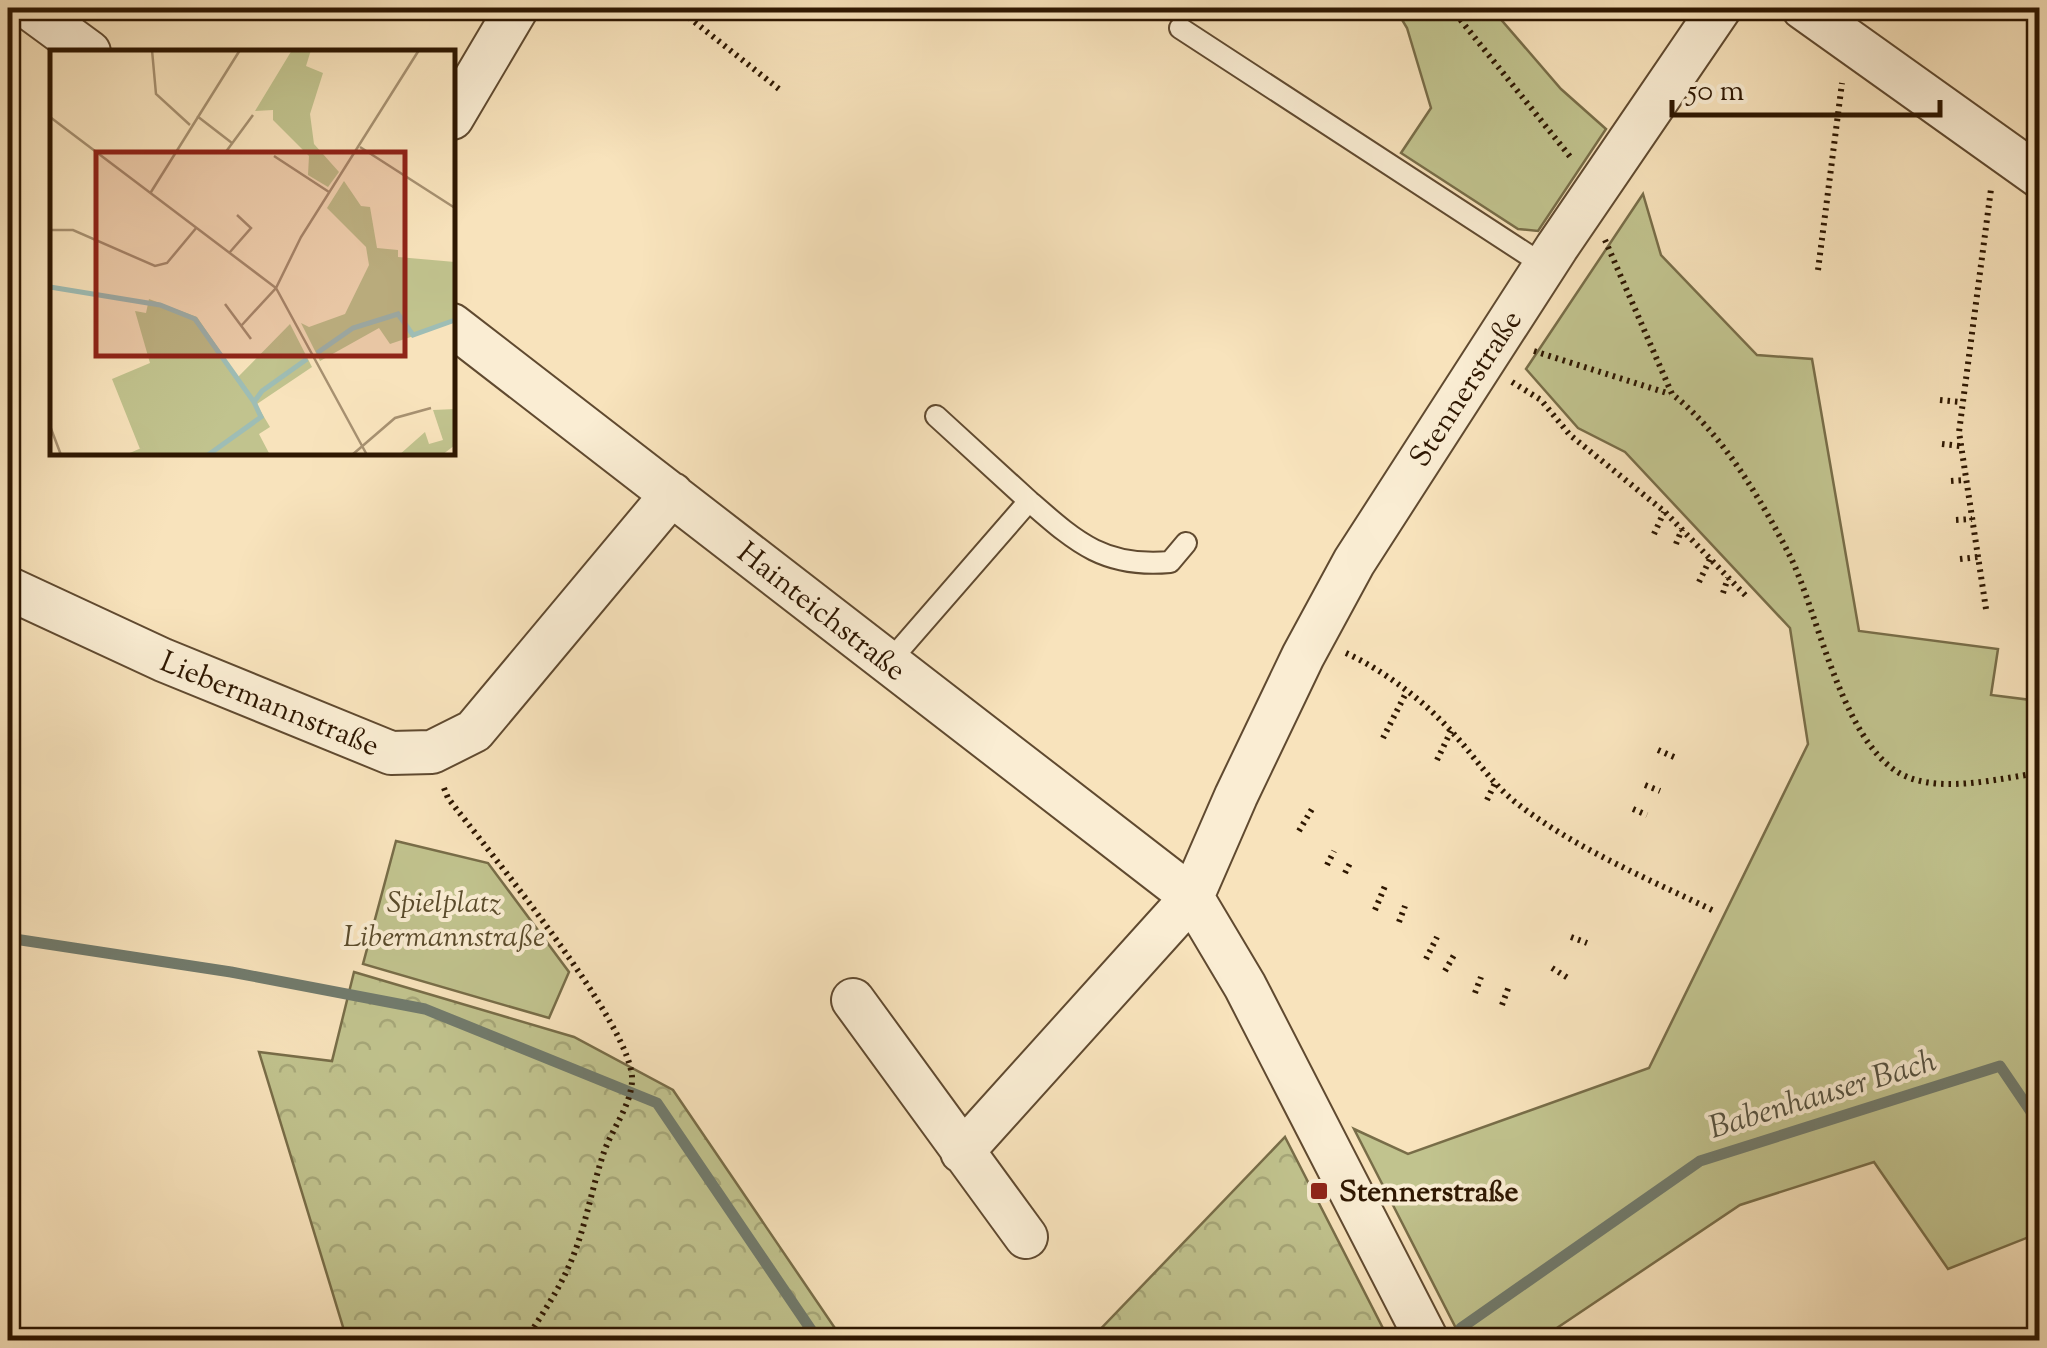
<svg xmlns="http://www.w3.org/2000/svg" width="2047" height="1348" font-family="'Sorts Mill Goudy',serif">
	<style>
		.forest { fill: url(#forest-crowns); stroke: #786d48; stroke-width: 2.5 }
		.park { fill: #c1c38e; stroke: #786d48; stroke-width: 2.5 }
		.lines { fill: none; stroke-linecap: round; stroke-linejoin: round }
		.stream { stroke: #717b6d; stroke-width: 11 }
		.service-casing { stroke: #604a30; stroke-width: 24 }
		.minor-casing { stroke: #604a30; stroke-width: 46 }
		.path { stroke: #2e1701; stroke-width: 6; stroke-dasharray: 2.5 5; stroke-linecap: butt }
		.service { stroke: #faedd3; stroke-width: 20 }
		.minor { stroke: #faedd3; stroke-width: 42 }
		.poi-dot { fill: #8f2418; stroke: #faedd3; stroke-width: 4 }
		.labels { text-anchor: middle; stroke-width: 8; stroke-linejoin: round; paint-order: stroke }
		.street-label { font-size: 30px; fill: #2e1701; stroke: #faedd3 }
		.park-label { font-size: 30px; font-style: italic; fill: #5a4b2b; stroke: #faedd3 }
		.poi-label { font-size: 30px; font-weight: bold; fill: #2e1701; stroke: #faedd3; text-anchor: start }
		.water-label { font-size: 32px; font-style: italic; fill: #555140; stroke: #faedd3 }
		.inset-river { fill: none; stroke: #9ebdb5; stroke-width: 5 }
		.inset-road { fill: none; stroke: #a79171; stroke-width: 2.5 }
		.view { fill: #8f2418; fill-opacity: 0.15; stroke: #8f2418; stroke-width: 5 }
		.inset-edge { fill: none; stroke: #2e1701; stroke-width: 5 }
	</style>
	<defs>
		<pattern id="forest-crowns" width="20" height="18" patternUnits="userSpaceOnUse" patternTransform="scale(2.5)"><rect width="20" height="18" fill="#c1c38e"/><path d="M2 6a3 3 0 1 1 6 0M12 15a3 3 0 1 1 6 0" fill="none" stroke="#a6a779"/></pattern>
	</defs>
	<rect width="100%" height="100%" fill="#f8e3bc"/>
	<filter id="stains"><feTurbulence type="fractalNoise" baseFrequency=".002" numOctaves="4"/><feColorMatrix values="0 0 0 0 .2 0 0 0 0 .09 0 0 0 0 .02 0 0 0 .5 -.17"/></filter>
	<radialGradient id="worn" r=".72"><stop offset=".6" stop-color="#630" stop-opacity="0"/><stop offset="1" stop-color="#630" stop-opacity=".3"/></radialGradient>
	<path class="forest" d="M354 972 574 1037 673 1090 843 1340H347L259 1052 332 1061Z
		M1285 1137 1389 1340H1090Z"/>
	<path class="park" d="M1395 8H1491L1561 89 1606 129 1538 231 1518 229 1401 153 1431 108 1407 28Z
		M1643 194 1661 255 1757 355 1812 359 1859 631 1998 649 1991 695 2039 701V1233L1948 1269 1874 1162 1740 1205 1539 1340H1462L1354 1129 1408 1154 1649 1068 1808 744 1790 628 1625 452 1578 428 1526 369Z
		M396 841 488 863 569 972 549 1018 363 964Z"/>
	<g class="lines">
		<path class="stream" d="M8 938 231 972 425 1009 657 1103 818 1340
			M1461 1328 1700 1161 2000 1066 2040 1125"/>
		<g class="service-casing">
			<path id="service" d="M1180 28 1545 266
				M1029 501C1076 542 1104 568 1170 562L1186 543
				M889 662 1029 501 936 416"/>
		</g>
		<g class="minor-casing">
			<path id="minor" d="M29 8 89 52
				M1803 8 2040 177
				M452 118 517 8
				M452 325 1192 897 1245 986 1427 1340
				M8 588 163 660 391 753 432 752 474 731 672 494
				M853 1000 1026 1237
				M962 1152 1192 897 1236 796 1303 656 1354 562 1557 247 1720 8"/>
		</g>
		<path class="path" d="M677 8 779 89
			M1451 8 1572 159
			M1605 240 1672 394C1722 433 1760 498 1789 554 1819 613 1844 755 1910 778 1949 792 2000 778 2040 773
			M1818 270 1842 83
			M1534 351 1670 394
			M1512 382 1541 400 1570 435 1665 512 1747 597
			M1940 400 1961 402
			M1942 444 1960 446
			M1951 481 1965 480
			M1956 520 1972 519
			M1654 534 1664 512
			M1676 544 1682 529
			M1960 559 1978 557
			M1699 582 1710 559
			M1723 593 1728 578
			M1986 609 1959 432 1991 189
			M1346 653C1383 670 1423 700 1451 731 1474 755 1492 785 1519 805 1578 850 1649 879 1716 912
			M1383 738 1406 693
			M1658 750 1676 758
			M1437 760 1451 731
			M1645 785 1660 791
			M444 788 448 798C485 847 637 1030 632 1082 630 1107 612 1129 604 1152 591 1190 585 1232 568 1268 557 1293 540 1317 526 1340
			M1487 800 1495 783
			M1633 809 1647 815
			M1299 831 1312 809
			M1327 865 1334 851
			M1345 873 1351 861
			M1375 910 1385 886
			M1399 922 1405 906
			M1571 937 1587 943
			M1426 959 1437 937
			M1552 968 1568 978
			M1445 971 1454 955
			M1475 993 1481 977
			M1502 1005 1509 986"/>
		<use href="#service" class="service"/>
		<use href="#minor" class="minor"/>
	</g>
	<rect class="poi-dot" x="1309" y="1181" width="20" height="20" rx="5"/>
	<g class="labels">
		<g class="street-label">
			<text transform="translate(1465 388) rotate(-57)" y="10">Stennerstraße</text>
			<text transform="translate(822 611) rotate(38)" y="10">Hainteichstraße</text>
			<text transform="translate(270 703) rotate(22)" y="10">Liebermannstraße</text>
		</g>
		<g class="park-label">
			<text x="444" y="912">Spielplatz<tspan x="444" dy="34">Libermannstraße</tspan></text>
		</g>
		<g class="poi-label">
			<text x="1339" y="1201">Stennerstraße</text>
		</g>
		<g class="water-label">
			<text transform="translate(1822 1093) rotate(-17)" y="11">Babenhauser Bach</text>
		</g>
	</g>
	<g transform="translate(50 50)">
		<rect width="405" height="405" fill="#f8e3bc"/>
		<path d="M204 350 220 377 209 384 220 405H75Z" fill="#c1c38e"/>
		<path d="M99 249 147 267 188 327 240 274 262 317 207 354 90 399 62 329 100 313 85 261 96 263ZM405 359V395L392 405H349L375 382 379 394 393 390 383 360Z" fill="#c1c38e"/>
		<path d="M242 0H261L256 16 273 23 260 64 264 94 289 122 278 137 258 125 259 106 223 70V60L205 61ZM294 131 311 156 320 157 327 198 348 200V207L405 212V272L340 294 329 278 270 311 251 273 259 277 295 264 319 215 316 197 277 158Z" fill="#c1c38e"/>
		<path class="inset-river" d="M0 237 110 255 145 269 204 352M267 303 303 278 348 264 363 285 405 270M158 405 211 367 204 352 212 341 257 309"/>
		<path class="inset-road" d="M102 0 106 44 140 75M147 66 182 93M0 67 226 238 317 405M310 97 405 158M175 103 203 65M224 106 279 142M101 142 190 0M0 180H23L105 216 117 213 147 177M180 202 201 178 187 165M175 254 201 289M191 276 226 238 251 187 369 0M0 376 11 405M302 405 345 368 381 358"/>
		<path class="view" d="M46 102H355V306H46Z"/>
		<rect width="405" height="405" class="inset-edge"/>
	</g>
	<rect width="2047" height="1348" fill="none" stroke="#f8e3bc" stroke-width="40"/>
	<rect x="10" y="10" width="2027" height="1328" fill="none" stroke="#2e1701" stroke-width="5"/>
	<rect x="20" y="20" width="2007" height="1308" fill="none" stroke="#2e1701" stroke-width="2.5"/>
	<path d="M1672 100v15h268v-15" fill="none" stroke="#2e1701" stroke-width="5"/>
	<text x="1687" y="100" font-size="30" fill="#2e1701" stroke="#faedd3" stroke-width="8" paint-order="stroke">50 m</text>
	<rect width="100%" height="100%" filter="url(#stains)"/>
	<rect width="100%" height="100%" fill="url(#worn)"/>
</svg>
